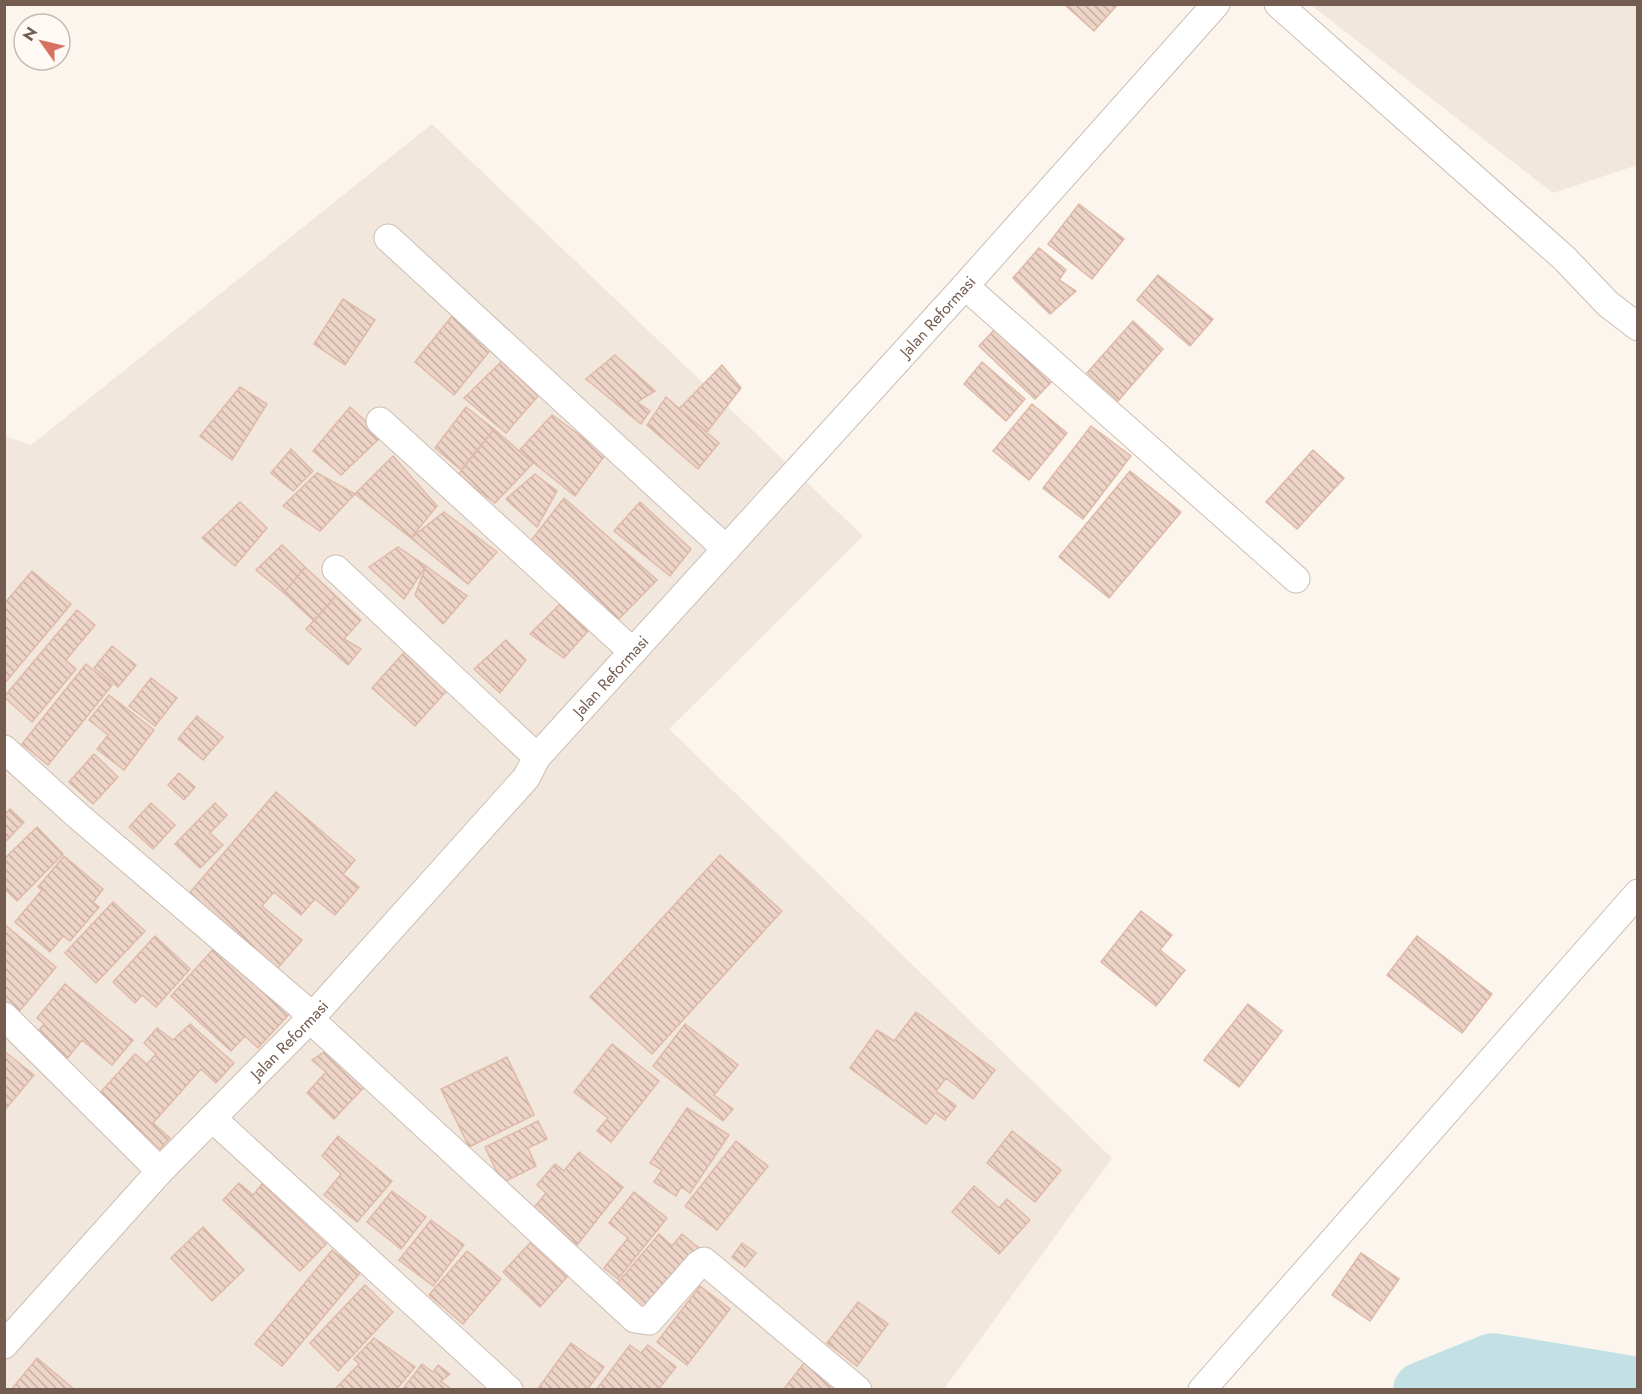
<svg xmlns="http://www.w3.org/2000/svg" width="1642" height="1394" font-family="Jost,sans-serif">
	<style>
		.residential { fill: #f2e7dc }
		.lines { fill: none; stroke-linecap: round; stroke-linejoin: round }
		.river { stroke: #c3e1e4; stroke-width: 56 }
		.building { fill: url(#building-back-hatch); stroke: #dfbaa9; stroke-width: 1.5 }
		.minor-casing { stroke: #cdbdb3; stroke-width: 29 }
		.minor { stroke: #fff; stroke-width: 27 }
		.labels { text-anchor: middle; stroke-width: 4.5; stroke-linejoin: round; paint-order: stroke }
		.street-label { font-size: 16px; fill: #755c51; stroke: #fef9f4 }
	</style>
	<defs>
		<pattern id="building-back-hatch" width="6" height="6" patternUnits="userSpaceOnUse" patternTransform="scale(1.5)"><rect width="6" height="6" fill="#eed4c7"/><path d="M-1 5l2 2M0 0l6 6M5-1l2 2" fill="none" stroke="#c5afa4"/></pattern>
	</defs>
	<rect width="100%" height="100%" fill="#fbf5ed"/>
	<path class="residential" d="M1311 5H1637V165L1553 193Z
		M432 124 863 536 669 729 1112 1158 944 1389 5 1390V436L31 445Z"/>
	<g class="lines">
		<path class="river" d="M1421 1390 1493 1361 1638 1385"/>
	</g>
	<path class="building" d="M1064 4H1118L1094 31Z
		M1079 204 1124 239 1092 279 1048 244Z
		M1039 248 1066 270 1059 280 1076 291 1050 314 1013 278Z
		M1158 275 1213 319 1190 346 1137 300Z
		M343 299 375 320 345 365 314 344Z
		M452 316 492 348 454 395 415 362Z
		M1133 321 1163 349 1118 401 1087 373Z
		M999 325 1055 378 1035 399 979 346Z
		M615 355 655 391 637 402 650 411 641 424 586 379Z
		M502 361 538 396 506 433 464 398Z
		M982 362 1025 399 1006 421 964 384Z
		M722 365 741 388 707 432 679 409Z
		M240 387 267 404 232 460 200 436Z
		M666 397 719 443 698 469 647 425Z
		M1032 404 1067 433 1029 480 993 451Z
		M350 407 382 436 341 475 313 451Z
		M466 407 494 429 461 470 435 448Z
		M552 415 606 454 575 496 519 451Z
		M1091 426 1131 456 1083 519 1043 488Z
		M494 429 533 463 495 503 458 475Z
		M291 449 313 471 293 491 271 473Z
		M1313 450 1344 478 1297 529 1266 502Z
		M393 456 437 506 411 538 355 494Z
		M1130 471 1181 512 1109 598 1059 557Z
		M317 473 355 494 320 531 283 506Z
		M535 474 557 491 537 527 506 499Z
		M564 498 657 580 618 620 530 542Z
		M240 502 267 528 235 566 202 538Z
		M640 502 691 549 670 576 614 531Z
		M444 512 497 552 468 584 411 538Z
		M282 545 305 567 284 593 256 570Z
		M398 547 426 566 404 599 369 567Z
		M426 566 467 596 443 624 415 595Z
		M305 567 336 596 314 621 284 593Z
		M32 571 71 604 4 684V604Z
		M336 596 361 620 344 639 361 649 348 665 306 629Z
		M560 604 588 631 564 658 530 634Z
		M77 610 95 625 66 660 76 669 32 722 4 697Z
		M506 640 526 660 500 693 474 669Z
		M112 646 136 665 118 687 94 668Z
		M407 649 450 687 415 726 372 688Z
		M86 664 112 685 48 765 22 744Z
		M151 678 177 698 155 726 129 706Z
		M109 695 154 730 124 770 97 749 108 735 89 720Z
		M197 716 223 737 203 760 178 739Z
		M94 754 118 777 93 804 69 782Z
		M179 773 195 787 184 800 168 785Z
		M276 792 355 860 343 874 359 887 335 915 315 899 301 915 274 892 262 906 302 940 275 971 187 896Z
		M151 803 175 825 153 849 129 827Z
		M215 803 227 815 210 833 223 845 200 868 175 844Z
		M10 809 24 822 4 843V815Z
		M37 827 63 854 17 901 4 888V859Z
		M720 855 782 911 652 1054 590 997Z
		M64 856 103 889 93 902 99 907 70 941 63 936 50 952 15 922 42 890 38 887Z
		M113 902 145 931 96 983 65 953Z
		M1141 911 1172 935 1160 950 1185 970 1156 1006 1101 962Z
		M4 924 56 967 18 1013 4 1001Z
		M155 936 190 969 156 1007 142 995 135 1003 113 982Z
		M1417 936 1492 994 1462 1033 1387 975Z
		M216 946 290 1013 258 1048 245 1036 231 1051 171 996Z
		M65 984 133 1040 112 1065 82 1040 66 1060 35 1035 44 1024 37 1018Z
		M1248 1004 1282 1031 1239 1087 1204 1060Z
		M916 1012 995 1070 973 1099 946 1078 936 1091 956 1106 945 1120 935 1113 926 1124 850 1068 877 1030 894 1041Z
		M190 1024 234 1063 216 1083 201 1069 153 1123 170 1138 160 1149 99 1094 135 1054 147 1064 156 1054 144 1043 157 1028 173 1040Z
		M685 1024 738 1065 714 1095 733 1109 723 1121 653 1066Z
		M612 1044 659 1081 611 1142 597 1131 608 1118 574 1092Z
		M327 1050 366 1085 334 1119 307 1093 326 1072 312 1060Z
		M4 1051 34 1075 4 1111Z
		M507 1057 534 1115 469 1147 441 1089Z
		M687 1108 729 1135 690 1193 681 1187 676 1196 654 1182 662 1170 650 1163Z
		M538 1121 547 1139 528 1148 536 1166 502 1183 485 1147Z
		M1012 1131 1061 1170 1035 1202 987 1163Z
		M338 1136 392 1181 357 1222 324 1195 341 1174 322 1156Z
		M736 1141 768 1166 717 1230 685 1206Z
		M579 1152 623 1187 577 1245 532 1210 546 1193 537 1185 555 1164 564 1171Z
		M239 1183 253 1195 262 1184 326 1244 300 1271 223 1200Z
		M974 1186 999 1208 1007 1199 1030 1220 999 1254 952 1212Z
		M392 1191 426 1217 401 1249 367 1222Z
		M634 1192 667 1218 618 1279 604 1268 628 1238 609 1223Z
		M431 1220 464 1245 433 1286 399 1260Z
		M203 1227 244 1270 212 1301 171 1258Z
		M659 1234 672 1246 682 1234 699 1248 646 1311 616 1285Z
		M530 1243 567 1277 540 1307 503 1272Z
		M742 1243 756 1253 745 1267 732 1257Z
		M332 1250 360 1273 282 1366 255 1344Z
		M467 1251 501 1279 463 1324 429 1295Z
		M1361 1253 1399 1279 1370 1321 1332 1295Z
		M365 1285 393 1312 338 1371 310 1343Z
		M700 1286 730 1309 687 1365 657 1342Z
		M858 1302 888 1324 857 1366 827 1343Z
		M374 1338 415 1367 396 1390H334L359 1364 354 1359Z
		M571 1343 604 1367 587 1390H537Z
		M630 1345 641 1353 648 1345 676 1367 658 1390H596Z
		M37 1358 75 1390H11Z
		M808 1358 838 1390H783Z
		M422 1364 433 1372 438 1365 450 1374 441 1381 452 1390H402Z"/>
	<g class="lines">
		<g class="minor-casing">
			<g id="minor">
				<path d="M1278 4 1564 258 1608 304 1638 327"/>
				<path d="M388 238 726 549"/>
				<path d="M965 286 1296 579"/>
				<path d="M380 421 633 652"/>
				<path d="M336 569 537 757"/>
				<path d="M4 749 77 815 301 1006 310 1019 635 1319 649 1321 699 1264 704 1261 858 1390"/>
				<path d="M4 1016 160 1171"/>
				<path d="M212 1118 509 1390"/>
				<path id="s1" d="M4 1345 160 1171 310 1019 526 778 537 757 965 286 1216 4"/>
				<path d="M1202 1390 1638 893"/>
			</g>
		</g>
		<use href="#minor" class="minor"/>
	</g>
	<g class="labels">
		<g class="street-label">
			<text dy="6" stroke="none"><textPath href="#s1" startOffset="1390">Jalan Reformasi</textPath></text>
			<text dy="6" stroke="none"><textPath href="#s1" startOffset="904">Jalan Reformasi</textPath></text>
			<text dy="6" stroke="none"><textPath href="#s1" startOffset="418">Jalan Reformasi</textPath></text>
		</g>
	</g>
	<rect width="1642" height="1394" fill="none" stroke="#755c51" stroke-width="12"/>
	<g transform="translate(42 42) rotate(304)"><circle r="28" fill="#fef9f4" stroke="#c7bab3" stroke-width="1.5"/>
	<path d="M0-4.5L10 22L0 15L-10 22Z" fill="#d87260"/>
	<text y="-9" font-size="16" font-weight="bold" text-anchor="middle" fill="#755c51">N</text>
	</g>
</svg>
